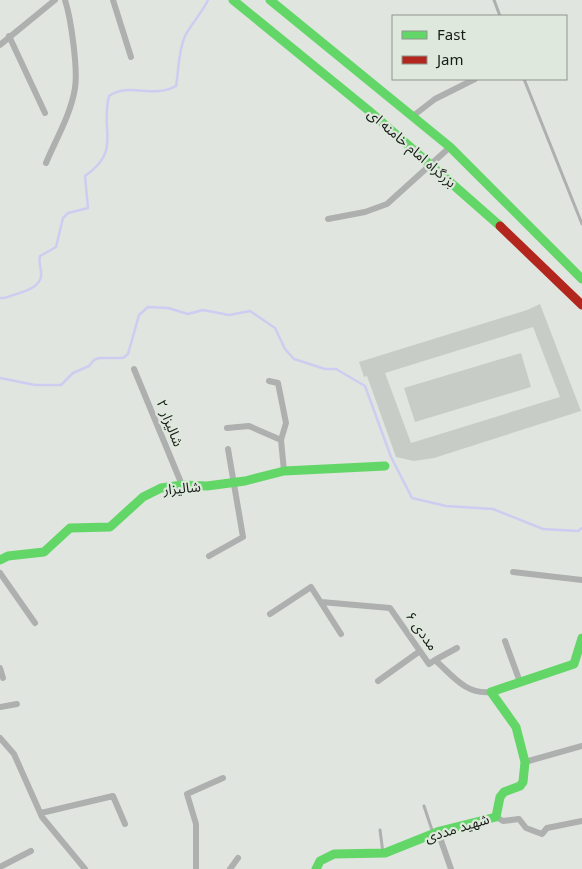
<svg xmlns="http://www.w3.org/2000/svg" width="582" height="869" font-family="Georgia,'Noto Sans Arabic',serif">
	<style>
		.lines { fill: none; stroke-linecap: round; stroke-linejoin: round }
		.stream { stroke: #cdcdf1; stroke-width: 2.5 }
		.building { fill: #c8ccc7; fill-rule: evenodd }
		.lane { stroke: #aeafaf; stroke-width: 3 }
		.street { stroke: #aeafaf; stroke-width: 6 }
		.fast { stroke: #63d668; stroke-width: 9 }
		.jam { stroke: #b3261e; stroke-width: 9 }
		.labels { text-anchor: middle; stroke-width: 4.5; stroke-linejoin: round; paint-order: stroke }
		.street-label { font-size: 14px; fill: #181c18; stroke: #dee8dc }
	</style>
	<rect width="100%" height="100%" fill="#e0e5df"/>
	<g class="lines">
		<path class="stream" d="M0 298H4C15 294 40 290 41 276 42 269 38 264 40 256L56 247 63 218 68 213 88 208 85 176C122 150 100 132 109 96 129 82 154 99 176 86 179 69 178 52 185 36 191 24 202 13 208 0
			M0 378 35 385H61L73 373 89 366 94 360 99 358H123L128 354 139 315 148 307 168 308 188 314 203 310 229 315 250 311 275 328 285 349 294 359 325 369H336L365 386 391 457 412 498 446 506 493 509 543 529 578 531 582 528"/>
	</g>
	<path class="building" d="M540 304 581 411 434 458 414 461 396 457 367 376 364 377 359 362 527 310ZM533 327 560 397 411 443 385 373Z
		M521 353 531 387 415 422 404 388Z"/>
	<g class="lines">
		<path class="lane" d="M494 0 500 16
			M524 79 582 224
			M424 806 433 833
			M380 830 383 853"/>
		<path class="street" d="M113 0 131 57
			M9 36 45 113
			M0 45 55 0
			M413 116 435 99 475 79
			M46 163C56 139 71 114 75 88 78 69 71 18 65 0
			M328 219 365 212 387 204 450 147
			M134 369 182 485
			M269 381 278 383 286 423 281 440 284 471
			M227 428 249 426 281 440
			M209 556 243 537 228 449
			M513 572 582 580
			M0 573 35 623
			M321 602 390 608 429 664 435 660C453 676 466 695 491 692
			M270 614 311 587 341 634
			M505 641 520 682
			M435 660 457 648
			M0 668 3 678
			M378 681 420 651
			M0 707 17 704
			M0 738 14 754 42 817 85 869
			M525 762 582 746
			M41 813 113 796 125 824
			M496 817 503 821 519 819 526 828 542 834 547 828 582 821
			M438 832 451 869
			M0 867 31 851
			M196 869V824L187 794 223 778
			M230 869 238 858"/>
		<path class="fast" d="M233 0 368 110 500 226
			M270 0 450 147 582 279
			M0 560 8 556 44 552 70 528 110 527 143 497 161 488 182 485 207 486 245 481 284 471 385 466
			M316 869 320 861 334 854 385 853 440 831 496 817 500 797 504 792 520 786 523 782 525 762 516 727 491 692 574 664 582 638"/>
		<path class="jam" d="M500 226 582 305"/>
	</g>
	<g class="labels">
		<g class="street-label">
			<text transform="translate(412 148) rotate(41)" y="5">بزرگراه امام خامنه ای</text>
			<text transform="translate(170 423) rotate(68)" y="5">شالیزار ۲</text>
			<text transform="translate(182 488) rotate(-5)" y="5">شالیزار</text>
			<text transform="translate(422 631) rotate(55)" y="5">مددی ۶</text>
			<text transform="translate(457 828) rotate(-17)" y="5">شهید مددی</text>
		</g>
	</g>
	<rect x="392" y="15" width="175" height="65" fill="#dee8dc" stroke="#8f968e"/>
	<rect x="402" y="31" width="25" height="8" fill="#63d668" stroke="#8f968e"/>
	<text x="437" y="40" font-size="15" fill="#181c18">Fast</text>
	<rect x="402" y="56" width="25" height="8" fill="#b3261e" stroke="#8f968e"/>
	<text x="437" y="65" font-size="15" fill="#181c18">Jam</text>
</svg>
